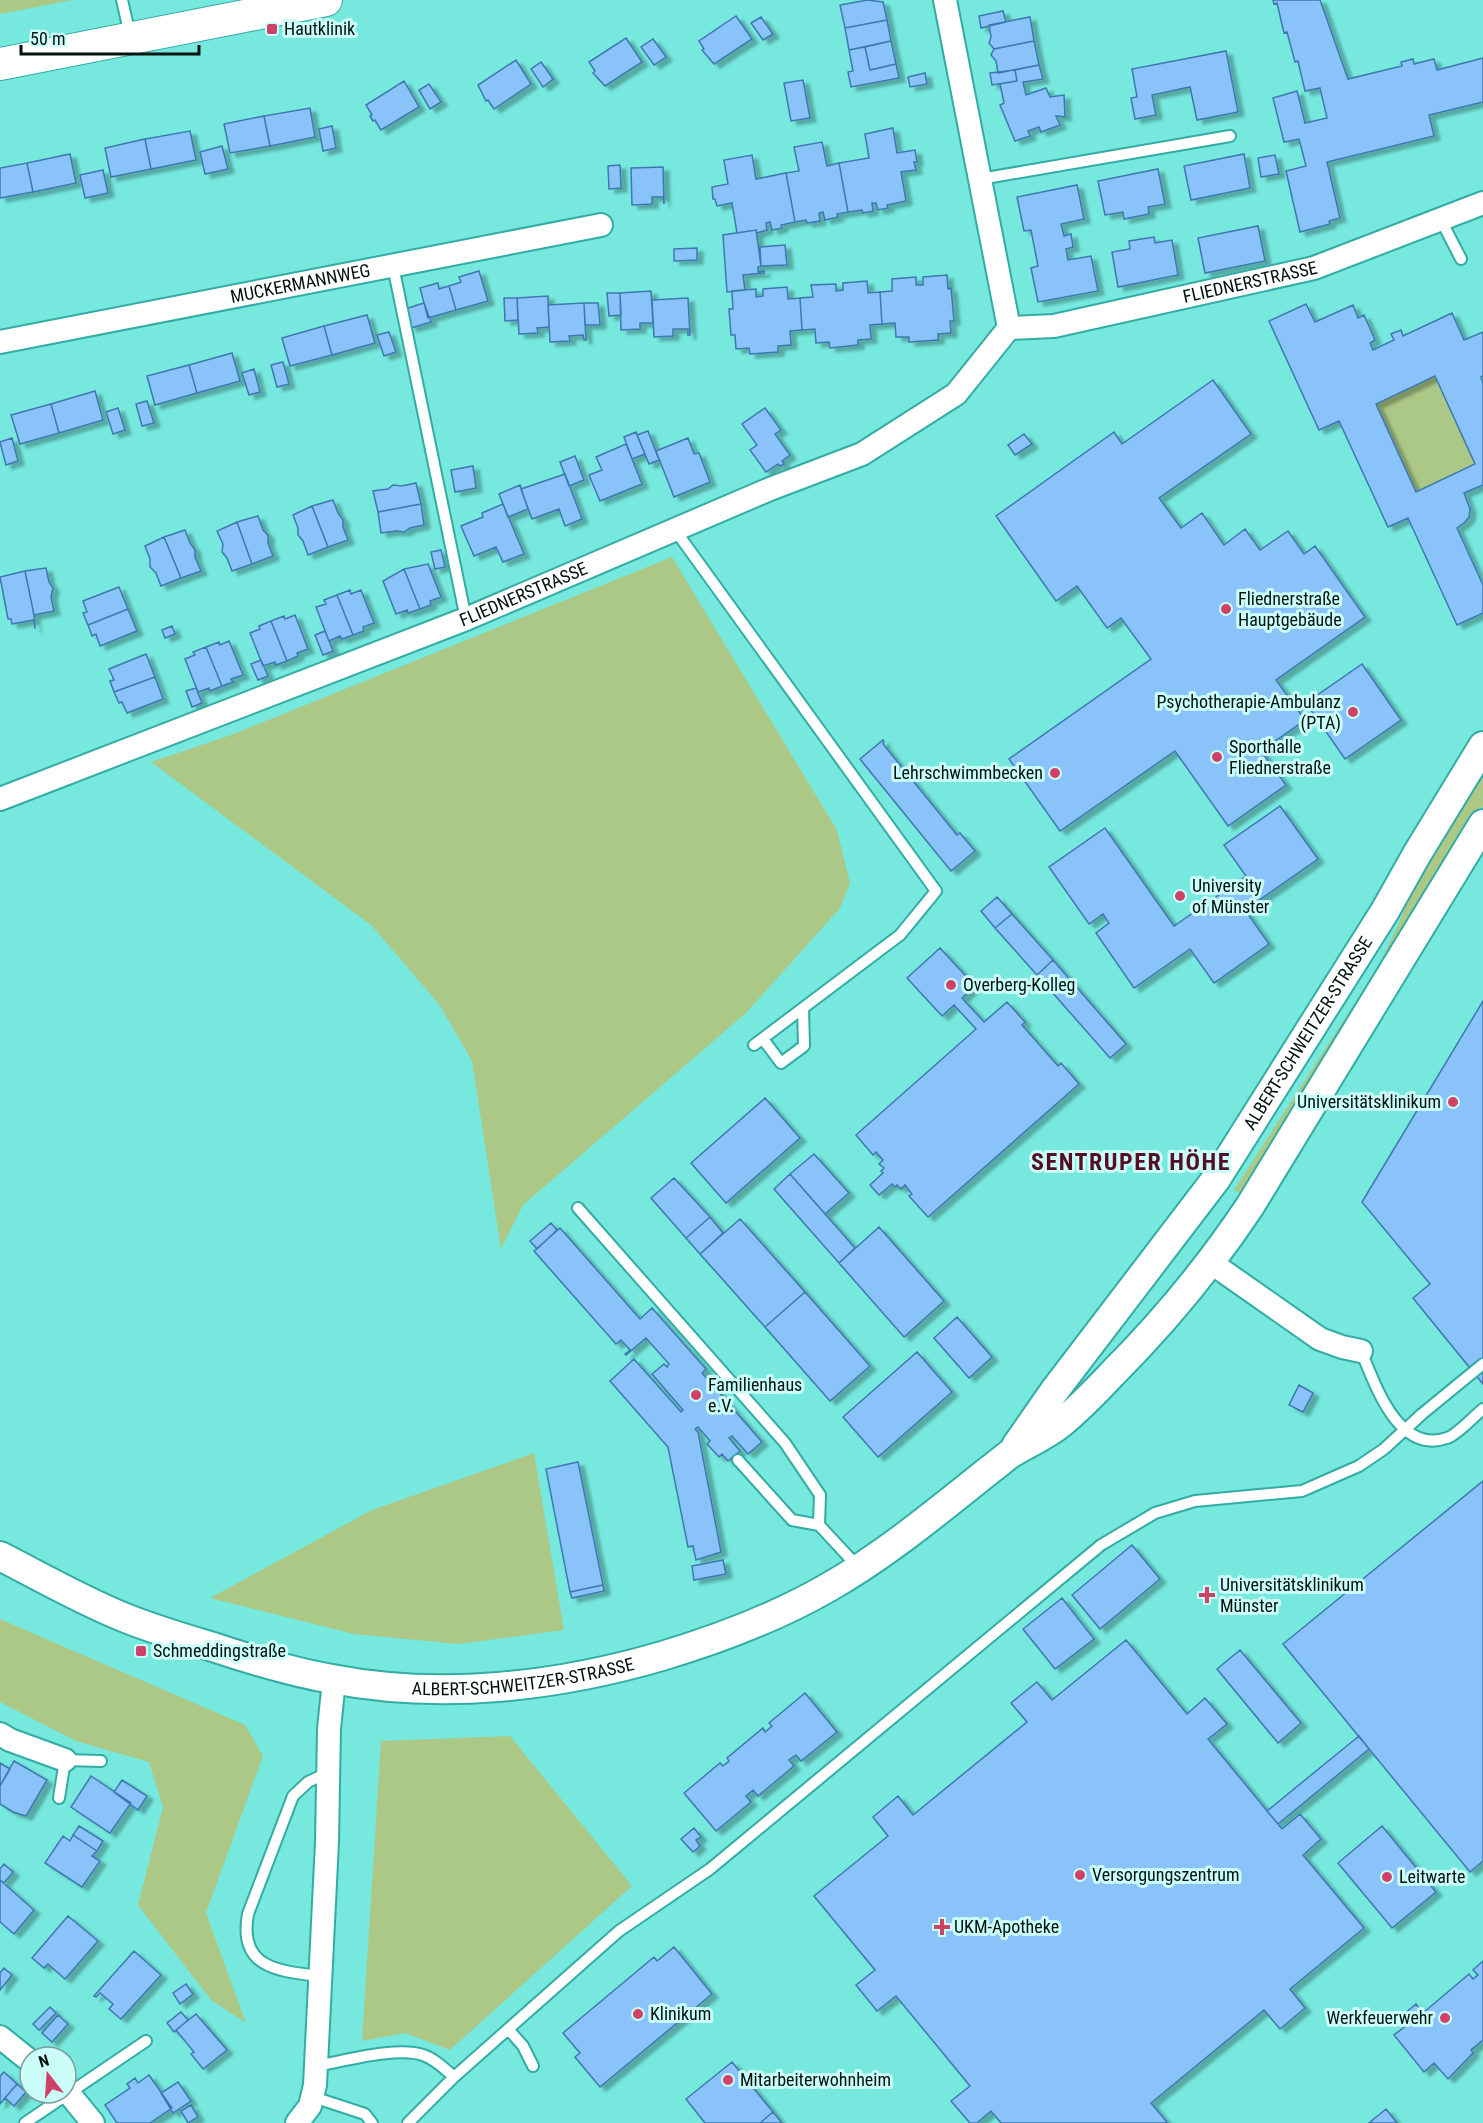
<svg xmlns="http://www.w3.org/2000/svg" width="1483" height="2123" font-family="'Roboto Condensed',sans-serif">
	<style>
		.green { fill: #abc887 }
		.building { fill: #8ac3fa; stroke: #3c78ae; stroke-width: 1.5; fill-rule: evenodd; filter: url(#shadow) }
		.lines { fill: none; stroke-linecap: round; stroke-linejoin: round }
		.service-casing { stroke: #32aca4; stroke-width: 14 }
		.minor-casing { stroke: #32aca4; stroke-width: 26 }
		.tertiary-casing { stroke: #32aca4; stroke-width: 32 }
		.secondary-casing { stroke: #32aca4; stroke-width: 34 }
		.service { stroke: #fff; stroke-width: 10 }
		.minor { stroke: #fff; stroke-width: 22 }
		.tertiary { stroke: #fff; stroke-width: 28 }
		.secondary { stroke: #fff; stroke-width: 32 }
		.poi-dot { fill: #d04168; stroke: #cbfef9; stroke-width: 2 }
		.labels { text-anchor: middle; stroke-width: 6; stroke-linejoin: round; paint-order: stroke }
		.poi-label { font-size: 18px; fill: #001210; stroke: #cbfef9; text-anchor: start }
		.street-label { font-size: 18px; fill: #001210; stroke: #cbfef9 }
		.district-label { font-size: 24px; font-weight: bold; letter-spacing: 1.5px; fill: #540f24; stroke: #cbfef9 }
	</style>
	<defs>
		<filter id="shadow"><feDropShadow dx="6" dy="4" stdDeviation="1.5" flood-color="#0004"/></filter>
	</defs>
	<rect width="100%" height="100%" fill="#76e8de"/>
	<path class="green" d="M0 0H73L0 14Z
		M1435 376 1475 464 1416 492 1376 404Z
		M672 557 837 830 850 883 840 908 746 1013 523 1205 501 1249 472 1061 439 1004 371 925 151 762 231 735Z
		M1483 763V806L1243 1195 1234 1190 1378 967 1398 925 1418 876Z
		M534 1453 564 1630 458 1644 354 1634 210 1598 372 1510Z
		M0 1619 245 1725 263 1756 206 1913 246 2023 211 2000 138 1905 163 1807 149 1762 76 1741 0 1702Z
		M510 1736 632 1886 450 2050 405 2033 362 2041 381 1741Z"/>
	<path class="building" d="M867 0 883 2 887 20 845 28 840 5Z
		M1273 0H1320L1348 79 1402 66 1401 62 1413 59 1414 64 1434 59 1437 70 1483 58V102L1429 115 1434 136 1327 162 1340 218 1329 221 1330 224 1300 232 1286 171 1306 166 1299 139 1284 142 1273 98 1297 91 1305 123 1327 118 1320 88 1305 91 1298 61 1295 62 1287 32 1284 33 1277 3 1274 4Z
		M1003 11 1006 22 981 28 979 16Z
		M736 16 752 39 714 64 702 50 704 49 699 41Z
		M761 17 773 34 763 40 751 23Z
		M1030 17 1034 41 994 49 989 43 991 37 989 25Z
		M887 20 891 41 849 50 845 28Z
		M626 38 642 62 605 86 593 73 595 71 589 62Z
		M653 39 666 57 654 65 641 47Z
		M891 41 896 64 870 70 865 47Z
		M1034 41 1039 65 998 73 996 61 991 55 994 49Z
		M865 47 870 70 896 64 899 78 851 87 848 72 853 71 849 50Z
		M1226 51 1238 112 1197 120 1190 87 1152 95 1156 115 1135 119 1131 98 1137 97 1132 69Z
		M516 60 531 84 494 109 488 100 486 101 478 85Z
		M541 62 553 79 543 87 531 69Z
		M1039 65 1043 79 1023 82 1026 95 1046 88 1050 97 1064 95 1065 117 1056 116 1060 125 1041 132 1039 127 1028 131 1030 136 1015 141 1000 105 1004 103 1000 84 1017 81 1015 70Z
		M1015 70 1017 81 992 85 990 73Z
		M925 73 927 84 910 87 908 77Z
		M803 80 810 118 791 121 784 83Z
		M404 81 419 107 381 130 375 120 373 121 370 116 372 115 366 105Z
		M429 84 441 102 430 109 419 90Z
		M310 108 315 137 270 146 264 116Z
		M264 116 270 146 230 153 224 124Z
		M332 126 336 148 323 151 319 129Z
		M893 128 897 153 915 150 917 162H914L916 170 901 172 906 201 887 205 888 208 878 210 876 203H872L873 211 863 213 862 210 848 212 839 163 869 158 865 134Z
		M190 131 196 160 151 169 145 139Z
		M145 139 151 169 111 177 105 148Z
		M822 142 827 166 839 163 848 212 837 214 838 217 825 220 823 212 819 213 820 221 807 223 806 220 795 222 786 173 799 171 794 147Z
		M222 146 228 169 205 174 200 152Z
		M70 154 76 183 33 192 27 163Z
		M1244 154 1250 188 1191 200 1184 166Z
		M752 155 756 179 786 173 795 222 781 225 782 228 772 230 770 222 766 223 767 230 757 233 756 230 737 233 732 203 717 206 715 199H713L712 187 728 184 724 160Z
		M1275 155 1279 174 1261 177 1258 158Z
		M27 163 33 192 0 198V168Z
		M620 165 621 188 609 189 608 166Z
		M663 167 664 204 663 197H652V204L632 205 631 168Z
		M1158 169 1165 204 1148 207 1149 214 1124 219 1123 212 1105 215 1098 181Z
		M103 170 108 193 85 198 80 175Z
		M1077 185 1084 219 1061 224 1064 236 1071 234 1073 247 1066 249 1068 260 1091 256 1098 291 1038 302 1031 268 1038 266 1031 230 1024 231 1017 197Z
		M1258 226 1265 261 1205 273 1198 238Z
		M756 230 761 266 758 267V272L764 271V273L743 275 745 290 727 292 723 235Z
		M1154 237 1155 243 1172 240 1178 275 1118 287 1112 252 1130 249 1129 241Z
		M785 245 787 265 761 266 760 247Z
		M697 248V260L674 261V249Z
		M479 271 488 301 456 310 449 286 461 282 459 277Z
		M947 275 948 289 951 288 954 321H950L951 333 938 334V340L909 342V337H896L895 323 882 324 880 292 892 291V279L916 277V285H923V277Z
		M867 281 868 293 880 292 882 324 870 325 871 339 858 340V345L830 348 829 342 816 343 815 329 802 330 800 298 813 297 811 285 836 284V291L843 290V283Z
		M438 283 439 289 449 286 456 310 428 318 420 288Z
		M787 287 788 299 800 298 802 330 790 331 791 345 778 346V352L750 354 749 348 736 349 735 335H731L729 309H733L732 291 756 289V297L763 296V289Z
		M651 291 653 323H640V329L621 330 620 293Z
		M607 293H620L621 315 609 316Z
		M548 296 549 327 537 328 538 333 519 334 517 298Z
		M504 298H517L518 320 505 321Z
		M688 298 690 335H688V329H673V336L654 337 652 300Z
		M424 303 431 322 411 328 405 309Z
		M584 303 586 340H584L583 335 569 336 570 341 550 342 548 305Z
		M584 303H598L600 325H585Z
		M1306 304 1315 322 1353 305 1358 318 1364 315 1375 340 1370 343 1373 350 1394 340 1391 334 1401 330 1403 336 1452 313 1464 340 1483 332V376L1481 377 1483 383V485L1464 493 1470 509 1469 517 1464 523 1457 528 1483 585V613L1457 625 1408 518 1388 527 1339 421 1319 430 1269 321ZM1435 376 1475 464 1416 492 1376 404Z
		M367 315 375 343 332 355 324 326Z
		M324 326 332 355 290 366 282 338Z
		M389 332 396 352 384 356 377 335Z
		M232 353 240 381 197 393 189 365Z
		M283 362 289 384 277 387 271 365Z
		M189 365 197 393 155 405 147 376Z
		M254 369 260 392 249 395 242 373Z
		M1213 380 1251 434 1159 498 1181 528 1202 513 1224 545 1245 529 1260 550 1288 531 1304 554 1315 546 1365 617 1276 680 1305 720 1261 751 1286 785 1228 826 1175 751 1060 831 1009 759 1151 659 1121 618 1107 628 1077 586 1056 601 996 516 1114 432 1122 444Z
		M95 391 103 420 59 433 51 404Z
		M147 401 154 423 142 426 136 404Z
		M51 404 59 433 20 444 11 415Z
		M118 408 125 430 113 434 106 412Z
		M765 408 781 430 775 434 790 455 782 461 784 464 780 466 778 464 766 472 750 450 757 445 742 424Z
		M648 431 659 460 649 464 637 435Z
		M636 432 645 454 632 459 624 437Z
		M1024 434 1032 444 1015 455 1008 445Z
		M12 438 18 461 6 465 0 442Z
		M688 438 694 454 699 453 710 482 674 497 656 451Z
		M626 444 642 484 600 501 589 475 602 470 596 457Z
		M575 456 584 480 569 486 560 462Z
		M473 466 476 488 455 492 451 470Z
		M565 474 582 519 565 526 559 509 532 519 521 489Z
		M416 483 421 504 378 512 373 491 388 489 393 485 402 486Z
		M520 485 528 509 508 517 499 494Z
		M333 500 338 513 343 520V527L348 540 328 547 312 506Z
		M421 504 424 525 410 528 404 532 396 531 381 533 378 512Z
		M503 504 524 554 503 562 496 547 474 556 461 526 483 517 482 513Z
		M312 506 328 547 308 555 303 541 298 535V528L293 515Z
		M258 516 263 530 268 535V543L273 556 252 564 237 522Z
		M237 522 252 564 232 571 227 558 222 552 223 544 217 531Z
		M185 530 190 543 195 550V557L201 571 181 578 164 537Z
		M164 537 181 578 161 586 156 573 150 567V559L145 546Z
		M441 550 445 567 435 569 431 552Z
		M428 564 441 597 430 601 431 605 420 609 404 569Z
		M46 568 49 582 53 588 51 597 54 611 34 615 25 571Z
		M404 569 420 609 408 613 407 610 396 614 383 581Z
		M25 571 34 615 35 629 34 620 12 624 11 619H8L0 577Z
		M119 587 128 609 88 625 83 613 87 612 83 601Z
		M350 590 351 594 361 590 374 623 363 627 364 631 353 635 337 595Z
		M337 595 353 635 342 639 340 636 329 641 316 607 326 604 324 600Z
		M128 609 137 631 100 646 96 634 92 636 88 625Z
		M295 615 308 649 297 653 298 656 287 661 271 621 284 616 285 619Z
		M271 621 287 661 276 665 275 662 263 666 250 633 260 629 259 626Z
		M172 626 175 634 165 638 162 630Z
		M325 631 333 651 323 655 315 635Z
		M229 641 243 675 231 679 233 682 222 686 206 647 219 642 220 645Z
		M206 647 222 686 210 691 209 688 198 692 185 659 195 655 193 652Z
		M146 654 155 677 114 692 110 681 114 680 109 669Z
		M261 660 268 676 258 680 251 664Z
		M1362 664 1401 720 1345 759 1306 703Z
		M155 677 163 699 127 713 122 702 119 703 114 692Z
		M196 688 202 703 192 707 186 691Z
		M883 740 884 742 883 744 957 835 960 833 975 851 951 871 860 759Z
		M1280 806 1318 859 1245 910 1269 944 1214 983 1190 949 1134 988 1096 933 1109 923 1103 914 1089 924 1049 867 1105 828 1174 926 1246 876 1224 845Z
		M997 897 1012 914 995 928 981 911Z
		M1012 914 1053 960 1037 975 995 928Z
		M940 948 975 986 962 998 984 1022 1007 1002 1025 1022 1022 1025 1058 1066 1061 1063 1079 1084 928 1217 909 1196 912 1194 905 1185 901 1189 897 1185 895 1187 892 1184 879 1195 870 1185 883 1173 881 1171 884 1168 879 1164 883 1160 876 1152 873 1155 856 1135 976 1029 954 1005 942 1016 907 978Z
		M1053 960 1126 1044 1110 1058 1037 975Z
		M1483 1001V1384L1413 1298 1430 1284 1362 1202Z
		M765 1098 800 1138 726 1203 691 1163Z
		M814 1154 849 1193 825 1214 790 1174Z
		M790 1174 855 1248 839 1263 774 1189Z
		M674 1178 710 1217 686 1238 651 1198Z
		M710 1217 723 1233 700 1254 686 1238Z
		M740 1219 805 1292 765 1327 700 1254Z
		M551 1223 557 1230 537 1249 530 1241Z
		M879 1227 944 1301 904 1337 839 1263Z
		M560 1228 640 1319 652 1308 706 1369 702 1373 762 1442 748 1454 732 1436 729 1438 740 1451 728 1461 722 1454 719 1457 707 1444 710 1441 698 1427 695 1429 698 1432 721 1552 696 1560 693 1546 688 1547 668 1447 610 1381 634 1359 681 1412 683 1410 652 1374 664 1364 667 1367 669 1364 646 1338 626 1355 625 1354 630 1350 621 1340 616 1344 534 1251Z
		M805 1292 870 1366 830 1401 765 1327Z
		M957 1317 992 1357 969 1378 934 1338Z
		M917 1352 952 1392 878 1457 843 1417Z
		M1299 1385 1313 1393 1303 1412 1289 1405Z
		M578 1462 603 1585 570 1592 546 1469Z
		M1483 1481V1861L1470 1872 1283 1644Z
		M1132 1545 1160 1579 1100 1629 1072 1595Z
		M723 1560 726 1574 694 1580 692 1566Z
		M603 1585 604 1591 572 1598 570 1592Z
		M1062 1598 1094 1639 1055 1669 1023 1629Z
		M1126 1640 1187 1714 1205 1698 1227 1724 1208 1739 1282 1829 1300 1814 1321 1839 1303 1855 1364 1928 1290 1989 1305 2008 1280 2029 1264 2010 1151 2103 1167 2122 1165 2123H1001L991 2111 977 2123H970L951 2101 970 2086 896 1996 877 2011 856 1985 875 1970 814 1896 888 1836 873 1817 898 1796 913 1815 1027 1722 1011 1703 1022 1694 1037 1682 1052 1700Z
		M1240 1650 1301 1723 1278 1743 1217 1669Z
		M805 1693 837 1732 801 1761 796 1755 789 1760 794 1766 758 1796 753 1790 746 1796 751 1802 716 1831 684 1793 720 1763 723 1766 729 1761 727 1758 763 1728 765 1732 772 1726 769 1723Z
		M1359 1736 1369 1749 1278 1824 1267 1811Z
		M14 1761 47 1780 26 1816 13 1812 0 1804V1786Z
		M0 1763 10 1769 0 1786Z
		M91 1776 131 1803 110 1833 71 1807Z
		M122 1780 147 1796 138 1810 114 1792Z
		M79 1826 103 1841 97 1851 73 1835Z
		M1382 1826 1436 1892 1392 1928 1338 1863Z
		M694 1828 701 1837 696 1840 700 1846 693 1852 681 1839Z
		M73 1835 97 1851 92 1856 100 1861 82 1887 45 1863 63 1836 70 1841Z
		M4 1864 13 1872 4 1883 0 1880V1869Z
		M0 1880 34 1910 14 1934 0 1922Z
		M68 1916 98 1941 65 1979 48 1964 44 1968 32 1958Z
		M674 1947 712 1994 600 2087 575 2057 580 2053 563 2033 654 1957 657 1961Z
		M134 1951 161 1975 121 2019 109 2009 113 2004 100 1993 96 1997 94 1996Z
		M1483 1961V2040L1471 2050 1473 2053 1448 2079 1434 2063 1424 2072 1394 2035 1411 2022 1404 2014 1416 2004 1423 2013 1469 1974 1473 1979 1478 1975 1473 1970Z
		M4 1968 12 1975 0 1990V1973Z
		M186 1984 193 1994 180 2004 173 1993Z
		M50 2007 56 2013 39 2030 33 2024Z
		M181 2012 188 2020 174 2032 167 2023Z
		M196 2014 227 2050 203 2069 191 2054 194 2052 176 2030Z
		M58 2015 68 2024 52 2042 42 2033Z
		M732 2062 773 2112 760 2123H705L686 2099Z
		M4 2072 17 2084 0 2104V2076Z
		M149 2075 172 2108 150 2123H117L105 2105 130 2088 127 2084 135 2078 138 2083Z
		M178 2082 191 2101 173 2113 161 2093Z
		M17 2084 26 2092 14 2106 5 2098Z
		M191 2105 198 2117 188 2123 181 2111Z
		M1386 2109 1397 2123H1369Z
		M773 2112 782 2123H760Z"/>
	<g class="lines">
		<g class="service-casing">
			<path id="service" d="M122 0 130 35
				M980 179 1230 136
				M1441 220 1461 259
				M393 266 466 619
				M675 530 936 891 900 935 754 1045
				M763 1039 781 1063 804 1046 803 1008
				M578 1208 785 1443 820 1495 819 1525 859 1568
				M1361 1351C1375 1384 1398 1455 1447 1438 1457 1435 1474 1416 1483 1409
				M738 1460 792 1520 819 1525
				M59 1798 65 1760 101 1761
				M319 1976C278 1971 238 1968 248 1914L293 1796 308 1782 327 1773
				M508 2029 523 2046 533 2066
				M316 2066C344 2061 398 2046 423 2055 435 2059 445 2069 454 2077L619 1931 710 1869 1101 1545 1155 1513 1195 1501 1302 1491 1359 1466 1384 1449 1422 1414 1483 1364
				M313 2097 365 2114 372 2123
				M25 2123 146 2041
				M408 2123 454 2077"/>
		</g>
		<g class="minor-casing">
			<g id="minor">
				<path id="s1" d="M1009 328 1054 326 1314 268 1483 203"/>
				<path id="s2" d="M0 342 601 225"/>
				<path id="s3" d="M0 799 466 619 770 489 862 454 956 394 1009 328 945 0"/>
				<path d="M1210 1262 1320 1339 1342 1347 1361 1351"/>
				<path d="M0 1734 10 1740 65 1760"/>
				<path d="M0 2037 30 2061"/>
				<path d="M66 2090 93 2123"/>
				<path d="M297 2123 310 2106 315 2085 327 1842 329 1729 334 1680"/>
			</g>
		</g>
		<g class="tertiary-casing">
			<g id="tertiary">
				<path id="s4" d="M1016 1446 1055 1390 1216 1179 1385 911 1417 854 1483 746"/>
				<path id="s5" d="M0 1556C41 1577 81 1600 123 1617 152 1629 183 1638 213 1647 252 1660 291 1672 332 1679 441 1700 556 1687 662 1656 719 1639 777 1617 829 1587 885 1555 937 1512 987 1472 995 1466 1002 1460 1010 1454 1026 1444 1045 1436 1060 1424 1079 1409 1096 1391 1112 1374 1163 1323 1210 1266 1250 1206L1483 824"/>
			</g>
		</g>
		<g class="secondary-casing">
			<path id="secondary" d="M0 64 326 0"/>
		</g>
		<use href="#service" class="service"/>
		<use href="#minor" class="minor"/>
		<use href="#tertiary" class="tertiary"/>
		<use href="#secondary" class="secondary"/>
	</g>
	<g class="poi-dot">
		<rect x="266" y="23" width="12" height="12" rx="3"/>
		<circle cx="1226" cy="609" r="6"/>
		<circle cx="1353" cy="712" r="6"/>
		<circle cx="1217" cy="757" r="6"/>
		<circle cx="1055" cy="773" r="6"/>
		<circle cx="1180" cy="896" r="6"/>
		<circle cx="951" cy="985" r="6"/>
		<circle cx="1453" cy="1102" r="6"/>
		<circle cx="696" cy="1395" r="6"/>
		<path d="M1204 1586h6v6h6v6h-6v6h-6v-6h-6v-6h6z"/>
		<rect x="135" y="1645" width="12" height="12" rx="3"/>
		<circle cx="1080" cy="1875" r="6"/>
		<circle cx="1387" cy="1877" r="6"/>
		<path d="M939 1918h6v6h6v6h-6v6h-6v-6h-6v-6h6z"/>
		<circle cx="638" cy="2014" r="6"/>
		<circle cx="1445" cy="2018" r="6"/>
		<circle cx="728" cy="2080" r="6"/>
	</g>
	<g class="labels">
		<g class="poi-label">
			<text x="284" y="35">Hautklinik</text>
			<text x="1238" y="605">Fliednerstraße<tspan x="1238" dy="21">Hauptgebäude</tspan></text>
			<text x="1341" y="708" text-anchor="end">Psychotherapie-Ambulanz<tspan x="1341" dy="21">(PTA)</tspan></text>
			<text x="1229" y="753">Sporthalle<tspan x="1229" dy="21">Fliednerstraße</tspan></text>
			<text x="1043" y="779" text-anchor="end">Lehrschwimmbecken</text>
			<text x="1192" y="892">University<tspan x="1192" dy="21">of Münster</tspan></text>
			<text x="963" y="991">Overberg-Kolleg</text>
			<text x="1441" y="1108" text-anchor="end">Universitätsklinikum</text>
			<text x="708" y="1391">Familienhaus<tspan x="708" dy="21">e.V.</tspan></text>
			<text x="1220" y="1591">Universitätsklinikum<tspan x="1220" dy="21">Münster</tspan></text>
			<text x="153" y="1657">Schmeddingstraße</text>
			<text x="1092" y="1881">Versorgungszentrum</text>
			<text x="1399" y="1883">Leitwarte</text>
			<text x="954" y="1933">UKM-Apotheke</text>
			<text x="650" y="2020">Klinikum</text>
			<text x="1433" y="2024" text-anchor="end">Werkfeuerwehr</text>
			<text x="740" y="2086">Mitarbeiterwohnheim</text>
		</g>
		<g class="street-label">
			<text dy="6" stroke="none"><textPath href="#s1" startOffset="246">FLIEDNERSTRASSE</textPath></text>
			<text dy="6" stroke="none"><textPath href="#s2" startOffset="306">MUCKERMANNWEG</textPath></text>
			<text dy="6" stroke="none"><textPath href="#s3" startOffset="562">FLIEDNERSTRASSE</textPath></text>
			<text dy="6" stroke="none"><textPath href="#s4" startOffset="506">ALBERT-SCHWEITZER-STRASSE</textPath></text>
			<text dy="6" stroke="none"><textPath href="#s5" startOffset="548">ALBERT-SCHWEITZER-STRASSE</textPath></text>
		</g>
		<g class="district-label">
			<text x="1131" y="1170">SENTRUPER HÖHE</text>
		</g>
	</g>
	<g transform="translate(48 2075) rotate(343)"><circle r="28" fill="#cbfef9" stroke="#7aa09c" stroke-width="1.5"/>
	<path d="M0-4.5L10 22L0 15L-10 22Z" fill="#d04168"/>
	<text y="-9" font-size="16" font-weight="bold" text-anchor="middle" fill="#001210">N</text>
	</g>
	<path d="M21 45v9h178v-9" fill="none" stroke="#001210" stroke-width="3"/>
	<text x="30" y="45" font-size="18" fill="#001210" stroke="#cbfef9" stroke-width="4.5" paint-order="stroke">50 m</text>
</svg>
